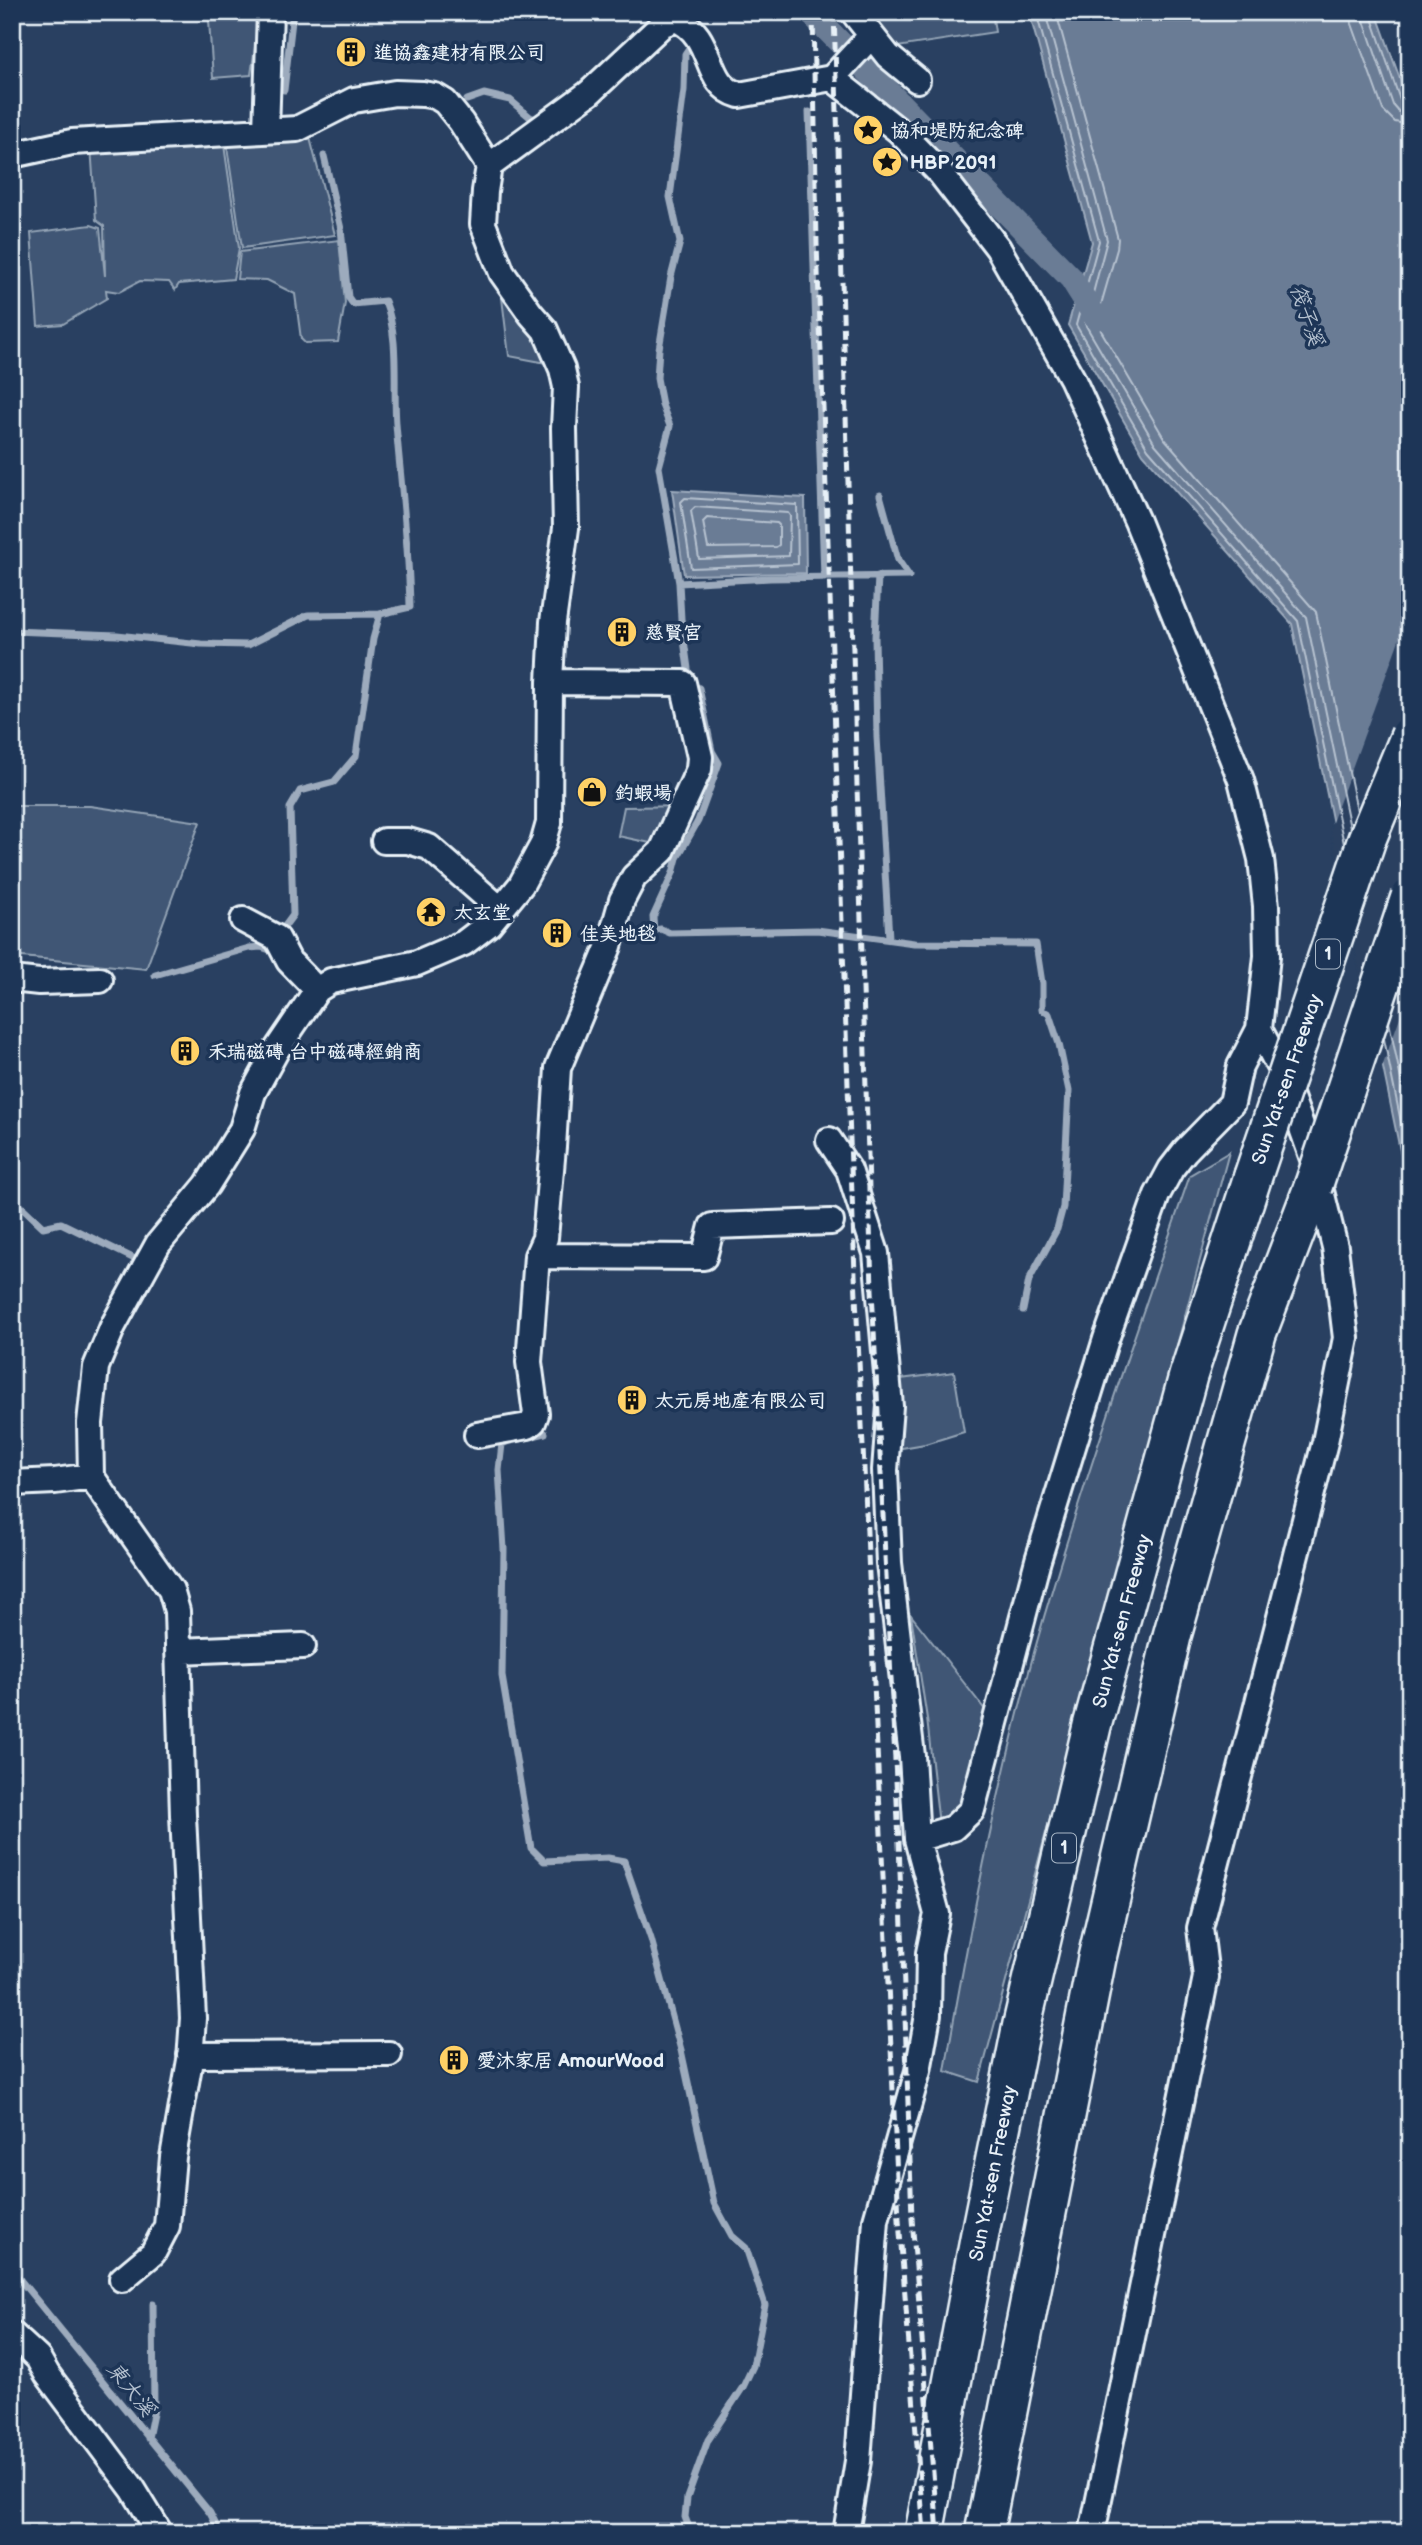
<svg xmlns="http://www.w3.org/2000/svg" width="1422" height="2545" font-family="'Balsamiq Sans','LXGW WenKai TC',sans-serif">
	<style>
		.green { fill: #415774; stroke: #94a4b6; stroke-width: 2 }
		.water { fill: #6b7c95; stroke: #9dabbd; stroke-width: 2 }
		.pier { fill: #294061 }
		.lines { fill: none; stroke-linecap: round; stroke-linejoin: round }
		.shore { stroke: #b6c2d0; stroke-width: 2 }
		.stream { stroke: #9dabbd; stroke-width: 7 }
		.canal { stroke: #6b7c95; stroke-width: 24 }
		.minor-casing { stroke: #e8f1f8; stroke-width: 30 }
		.highway-casing { stroke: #e8f1f8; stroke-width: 42 }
		.minor { stroke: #1d3557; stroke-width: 24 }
		.highway { stroke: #1d3557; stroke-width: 37 }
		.rail { stroke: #e8f1f8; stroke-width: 5; stroke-dasharray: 10 5; stroke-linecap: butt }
		.highway-bridge-casing { stroke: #e8f1f8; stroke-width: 42; stroke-linecap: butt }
		.highway-bridge { stroke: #1d3557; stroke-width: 37 }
		.labels { text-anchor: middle; stroke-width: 7; stroke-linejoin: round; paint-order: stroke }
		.shield { fill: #1d3557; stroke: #abb9c8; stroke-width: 2 }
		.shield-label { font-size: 18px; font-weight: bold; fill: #e8f1f8 }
		.poi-label { font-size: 19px; font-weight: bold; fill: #e8f1f8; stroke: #1d3557; text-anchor: start }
		.street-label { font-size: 19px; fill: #e8f1f8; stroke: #1d3557 }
		.water-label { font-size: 21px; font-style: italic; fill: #b6c2d0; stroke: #1d3557 }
	</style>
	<rect width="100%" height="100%" fill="#294061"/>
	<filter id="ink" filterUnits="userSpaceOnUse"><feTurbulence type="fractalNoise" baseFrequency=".0143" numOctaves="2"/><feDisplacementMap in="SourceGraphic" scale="14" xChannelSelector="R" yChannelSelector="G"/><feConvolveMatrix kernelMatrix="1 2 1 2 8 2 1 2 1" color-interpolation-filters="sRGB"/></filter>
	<g filter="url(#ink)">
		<path class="green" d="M239 12H260L251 75 213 78 209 21H229Z
			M870 12H992L995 32 891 48Z
			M309 134 335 235 242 248 226 140Z
			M223 138 239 248 233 279 179 284 175 290 169 282 140 281 119 292 106 290 107 298 63 324 38 326 31 233 91 225 100 228 105 276 104 226 96 220 91 146Z
			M339 240 345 303 338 342 305 343 301 339 295 294 267 280 237 279 240 252Z
			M502 298 531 329 552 364 509 356Z
			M12 806H90L200 822 146 969 12 956Z
			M690 806 669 847 618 836 624 807Z
			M1229 1152 979 2082 945 2071C971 1918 1001 1766 1044 1617 1088 1468 1140 1321 1190 1175Z
			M954 1372 964 1432 925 1444 896 1449 901 1379Z
			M911 1615 1000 1729 977 1803 939 1825 927 1719Z"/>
		<path class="water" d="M1029 12H1376L1410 107V1199L1292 624 1143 454 1068 325 1092 242Z
			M672 490 805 498 806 573 684 575Z"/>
		<path class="pier" d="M1410 610V989L1380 1073 1330 828Z"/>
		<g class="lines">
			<path class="shore" d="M1036 12 1099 241 1076 325 1148 449 1298 621 1344 844
				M1045 12 1107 240 1085 324 1155 444 1306 617 1350 828
				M1056 12 1118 239 1117 249 1096 322 1164 438 1316 612 1357 811
				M1350 12 1352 24 1383 110 1395 122 1410 125
				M1361 12 1393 105 1400 113 1410 114
				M1370 12 1400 100 1404 105 1410 106
				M685 498 797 505 798 564 691 568 681 502Z
				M695 507 788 513 790 516 789 556 699 559 691 511Z
				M707 518 777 523 779 525V545L776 547 708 548 703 522Z
				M1389 1022 1410 1123
				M1384 1039 1410 1166"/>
			<path class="stream" d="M697 44 691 45 685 54 684 90 670 197 680 242 671 277 659 349 657 378 662 405 670 426 659 467 679 583 770 578 909 576 898 560 880 495
				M284 90 293 12
				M467 100 484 94 510 100 530 117 540 121
				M809 112 824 578
				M878 576 875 637 877 737 889 938
				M12 631 117 635 201 644 248 645 308 615 380 614
				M654 932 653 917 673 873 677 858 698 821 719 763 712 751 699 688 690 683 681 619 679 583
				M279 934 293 915 290 808 300 791 334 782 356 756 373 639 380 614 410 607C409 546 401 485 396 424 393 384 400 339 385 301L353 304 348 297 341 229 324 156
				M624 936 661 929 670 933 817 930 914 943 1036 944 1042 983V1010L1049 1014 1059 1044 1069 1091 1063 1207 1057 1229 1029 1280 1023 1310
				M155 975 249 948 261 947 276 952
				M12 1209 23 1208 43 1227 61 1223 141 1262
				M525 1438 545 1433
				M513 1439 502 1444 499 1470 504 1549 502 1676 531 1848 544 1861 608 1858 624 1861 651 1939 681 2050 714 2203 732 2236 746 2248 765 2305 753 2366 743 2387 708 2440 687 2498 685 2517 691 2533
				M85 1487 106 1518
				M12 2270 210 2513 220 2533
				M148 2438 154 2409 153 2304"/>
			<path class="canal" d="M810 12 1071 278 1096 318"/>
			<g class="minor-casing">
				<path id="minor" d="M853 12 888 56 917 80
					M832 78 899 131 940 173 998 248 1072 378 1137 521 1241 780 1261 859 1266 906 1267 956 1259 1029 1240 1066 1232 1103 1185 1151 1171 1169 1157 1195 1106 1339 1038 1560 972 1810 953 1828 917 1839
					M832 78 871 36
					M266 130 270 12
					M12 155 72 142 297 129 354 100 395 93 423 94 435 96 445 102 461 122 489 166 485 191 483 224 502 273 531 314 545 330 562 369 566 387 564 428 566 528 553 622 550 682 549 823 543 844 521 885 489 924 464 943 417 963 331 981 317 990 277 1049 253 1093 242 1129 207 1185 158 1244 113 1326 96 1367 90 1423 91 1476 171 1590 177 1611 183 1815 193 2018 190 2060 173 2157 167 2226 153 2253 122 2279
					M489 166 589 93 663 24 676 19C716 36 702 85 739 95L832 78
					M384 841H408L429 847 500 909
					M243 920 277 938 289 961 317 990
					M12 979 39 982 100 980
					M829 1140 849 1170 876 1253 890 1406 885 1470 889 1563 912 1756 917 1839 937 1914 929 1953 928 2015 918 2071 876 2220 858 2461 846 2533
					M537 1256 704 1257 712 1226 831 1222
					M477 1435 528 1426 533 1422 536 1414 529 1362 537 1256 545 1238 553 1147 558 1068 609 946 622 900 634 877 662 851 699 769 700 757 683 683 550 682
					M12 1483 55 1481 91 1476
					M179 1651 303 1646
					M190 2055 389 2054
					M12 2334 38 2358 47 2374 133 2489 160 2533
					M1092 2533 1206 1977 1200 1928 1325 1442 1346 1338 1335 1247 1313 1159 1282 1072 1259 1029"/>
			</g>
			<g class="highway-casing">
				<path id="highway" d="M924 2533 981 2228 1022 2024 1092 1726 1188 1376 1253 1176
					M984 2533 1097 1958 1172 1636 1257 1334 1313 1187"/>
			</g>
			<use href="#minor" class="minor"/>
			<use href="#highway" class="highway"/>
			<path class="rail" d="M813 12 817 244 855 1275 899 2220 924 2533
				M834 12 872 1290 899 1842 912 2219 938 2533"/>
			<g class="highway-bridge-casing">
				<path id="highway-bridge" d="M1253 1176 1367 839 1410 735
					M1313 1187 1410 897"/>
			</g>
			<use href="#highway-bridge" class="highway-bridge"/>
		</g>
	</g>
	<defs>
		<g id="building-disc" transform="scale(1.575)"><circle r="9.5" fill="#ffd166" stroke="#1d3557"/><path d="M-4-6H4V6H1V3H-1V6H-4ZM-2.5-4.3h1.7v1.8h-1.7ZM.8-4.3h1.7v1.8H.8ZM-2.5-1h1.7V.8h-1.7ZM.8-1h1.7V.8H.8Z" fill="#111"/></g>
		<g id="sight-disc" transform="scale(1.575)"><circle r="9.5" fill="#ffd166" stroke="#1d3557"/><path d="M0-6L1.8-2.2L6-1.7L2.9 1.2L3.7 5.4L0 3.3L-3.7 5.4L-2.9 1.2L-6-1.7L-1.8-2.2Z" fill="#111"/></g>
		<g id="shop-disc" transform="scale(1.575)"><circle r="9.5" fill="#ffd166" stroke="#1d3557"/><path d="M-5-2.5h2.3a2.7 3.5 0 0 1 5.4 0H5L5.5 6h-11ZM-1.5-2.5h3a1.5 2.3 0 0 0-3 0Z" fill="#111"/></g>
		<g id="temple-disc" transform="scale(1.575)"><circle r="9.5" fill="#ffd166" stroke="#1d3557"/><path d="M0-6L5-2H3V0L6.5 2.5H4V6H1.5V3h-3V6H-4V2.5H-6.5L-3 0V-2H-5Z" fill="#111"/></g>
	</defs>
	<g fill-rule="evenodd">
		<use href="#building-disc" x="351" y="52"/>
		<use href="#sight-disc" x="868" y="130"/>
		<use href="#sight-disc" x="887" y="162"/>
		<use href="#building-disc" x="622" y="632"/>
		<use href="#shop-disc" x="592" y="792"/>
		<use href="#temple-disc" x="431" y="912"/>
		<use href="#building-disc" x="557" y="933"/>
		<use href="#building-disc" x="185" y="1051"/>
		<use href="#building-disc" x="632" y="1400"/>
		<use href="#building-disc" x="454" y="2060"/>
	</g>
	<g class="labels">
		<g class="shield">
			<rect x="1316" y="939.5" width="24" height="29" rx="5"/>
			<rect x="1052" y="1833.5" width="24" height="29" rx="5"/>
		</g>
		<g class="shield-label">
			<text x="1328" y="960">1</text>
			<text x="1064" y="1854">1</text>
		</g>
		<g class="poi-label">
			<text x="374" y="59">進協鑫建材有限公司</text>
			<text x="891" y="137">協和堤防紀念碑</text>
			<text x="910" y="169">HBP 2091</text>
			<text x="645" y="639">慈賢宮</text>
			<text x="615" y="799">釣蝦場</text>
			<text x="454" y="919">太玄堂</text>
			<text x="580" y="940">佳美地毯</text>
			<text x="208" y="1058">禾瑞磁磚 台中磁磚經銷商</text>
			<text x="655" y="1407">太元房地產有限公司</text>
			<text x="477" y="2067">愛沐家居 AmourWood</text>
		</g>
		<g class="street-label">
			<text transform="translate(1286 1079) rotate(-71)" y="7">Sun Yat-sen Freeway</text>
			<text transform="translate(1121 1621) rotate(-75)" y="7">Sun Yat-sen Freeway</text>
			<text transform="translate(992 2173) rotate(-79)" y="7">Sun Yat-sen Freeway</text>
		</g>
		<g class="water-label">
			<text transform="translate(1307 315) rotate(71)" y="7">筏子溪</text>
			<text transform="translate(131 2389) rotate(51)" y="7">東大溪</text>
		</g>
	</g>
	<rect width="1422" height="2545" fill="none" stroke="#1d3557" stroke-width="42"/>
	<rect x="21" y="21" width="1380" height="2503" fill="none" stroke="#e8f1f8" stroke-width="2.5" filter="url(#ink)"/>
</svg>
